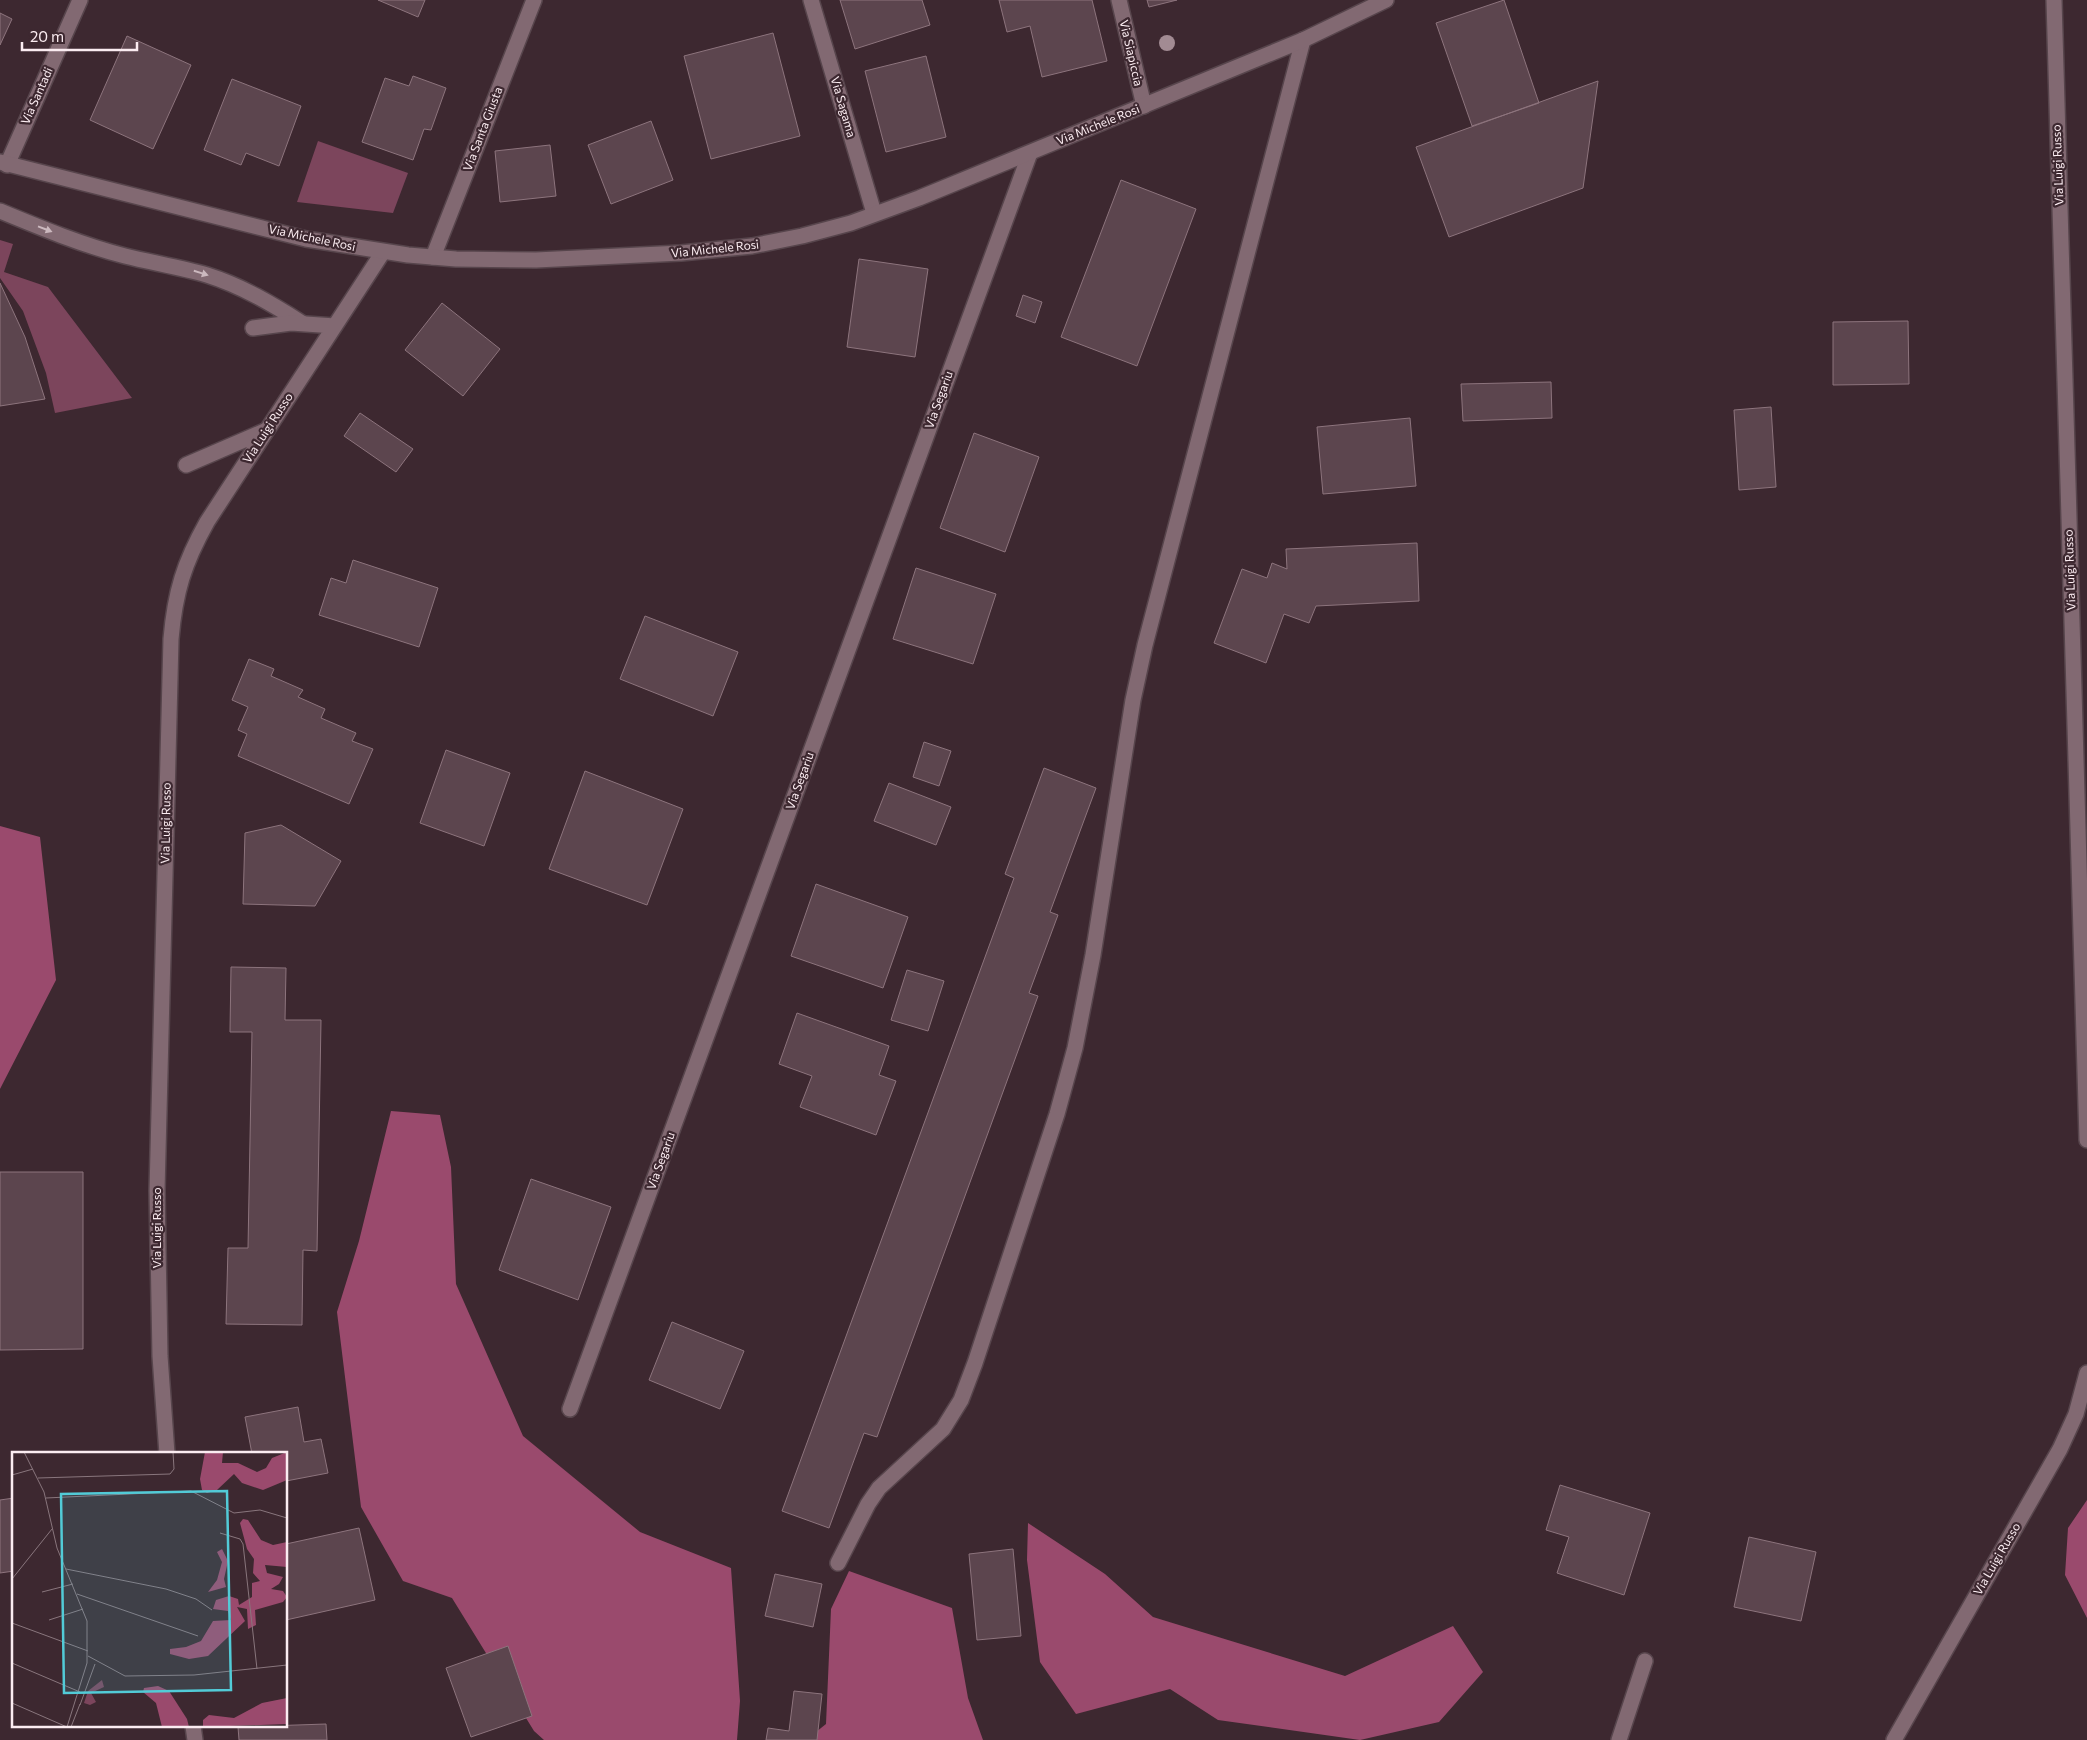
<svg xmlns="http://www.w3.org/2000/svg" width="2087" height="1740" font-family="Commissioner,sans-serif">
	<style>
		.green { fill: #7c455c }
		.forest { fill: #9a4a6d }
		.building { fill: #5c454e; stroke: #8d747d }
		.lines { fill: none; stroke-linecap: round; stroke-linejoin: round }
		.lane-casing { stroke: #57454c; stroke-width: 18 }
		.street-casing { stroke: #57454c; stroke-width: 18 }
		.secondary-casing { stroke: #57454c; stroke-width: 18 }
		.lane { stroke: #826972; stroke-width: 15 }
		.street { stroke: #826972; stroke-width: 15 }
		.secondary { stroke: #826972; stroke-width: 15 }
		.tree { fill: #a28b93 }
		.oneway { fill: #cbb8be }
		.labels { text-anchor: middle; stroke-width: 4.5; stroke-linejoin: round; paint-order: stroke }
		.street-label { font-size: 12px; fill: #fbecf1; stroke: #3d2830 }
		.inset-road { fill: none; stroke: #89767d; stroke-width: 1 }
		.view { fill: #52cbd7; fill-opacity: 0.15; stroke: #52cbd7; stroke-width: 2.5 }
		.inset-edge { fill: none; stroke: #fbecf1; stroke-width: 2.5 }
	</style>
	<rect width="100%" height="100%" fill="#3d2830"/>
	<path class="green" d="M318 141 408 173 393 213 297 202Z
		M0 240 13 244 4 272 48 287 132 398 55 413 46 373 23 311 0 278Z"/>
	<path class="forest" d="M0 826 40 837 56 980 0 1089Z
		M391 1111 440 1115 451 1167 456 1284 523 1436 640 1532 731 1568 740 1701 737 1740H544L534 1731 452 1598 403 1581 361 1507 337 1312 359 1241Z
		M2087 1500V1618L2065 1575 2068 1528Z
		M1028 1523 1105 1574 1153 1617 1345 1676 1453 1626 1483 1672 1439 1722 1360 1740 1218 1720 1170 1689 1076 1714 1040 1662 1027 1560Z
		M849 1571 952 1608 968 1698 983 1740H806L826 1724 831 1609Z"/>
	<path class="building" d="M378 0H425L418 17Z
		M840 0H922L930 25 855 49Z
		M999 0H1092L1107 61 1042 77 1030 26 1007 32Z
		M1147 0H1177L1149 7Z
		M1504 0 1539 103 1472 126 1436 23Z
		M0 13 12 19 0 45Z
		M773 33 800 136 711 159 684 56Z
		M127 36 191 65 153 149 90 120Z
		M926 56 946 137 886 152 865 71Z
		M413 76 446 88 431 130 424 129 413 160 362 142 385 78 409 86Z
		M232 79 301 106 279 166 246 153 241 165 204 150Z
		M1598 81 1583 188 1449 237 1416 147Z
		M651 121 673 180 611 204 588 145Z
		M550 145 556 196 500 202 495 151Z
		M1121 180 1196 209 1137 366 1061 337Z
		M859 259 928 269 915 357 847 347Z
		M0 283 25 337 45 399 0 406Z
		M1023 295 1042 302 1035 323 1016 316Z
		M442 303 500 349 463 396 405 350Z
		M1908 321 1909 384 1833 385V322Z
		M1551 382 1552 418 1463 421 1461 384Z
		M1771 407 1776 487 1739 490 1734 410Z
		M360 413 413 449 396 472 344 436Z
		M1410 418 1416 486 1323 494 1317 427Z
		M974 433 1039 457 1005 552 940 528Z
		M1417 543 1419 601 1316 606 1309 623 1284 614 1266 663 1214 643 1242 569 1267 578 1272 563 1287 569 1286 549Z
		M353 560 438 588 419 647 319 615 331 578 346 583Z
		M916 568 996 594 973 664 893 639Z
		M645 616 738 652 713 716 620 679Z
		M249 659 274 669 271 676 303 690 298 697 325 709 321 718 356 733 352 741 373 749 349 804 238 756 247 734 238 730 248 707 232 700Z
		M924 742 951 751 939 786 913 777Z
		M446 750 510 773 484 846 420 823Z
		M1044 768 1096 788 1050 912 1058 915 1029 993 1038 996 877 1437 864 1433 829 1528 782 1511 1014 878 1005 874Z
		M585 771 683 809 647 905 549 869Z
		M889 783 951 807 936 845 874 821Z
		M281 825 341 861 315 906 243 904 245 833Z
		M816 884 908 917 883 988 791 956Z
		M231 967 286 968 285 1020H321L317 1251 303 1250 302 1325 226 1324 228 1248H248L252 1032H230Z
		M907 970 944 981 928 1031 891 1020Z
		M797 1013 889 1046 879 1075 896 1081 876 1135 800 1107 812 1076 779 1064Z
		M0 1172H83V1349L0 1350Z
		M531 1179 611 1207 578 1300 499 1270Z
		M672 1322 744 1351 720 1409 649 1380Z
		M298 1407 304 1442 321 1439 328 1473 286 1481V1454H252L245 1417Z
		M1560 1485 1650 1513 1624 1595 1557 1573 1569 1537 1546 1530Z
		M14 1498V1571L0 1573V1500Z
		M359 1528 375 1600 286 1620V1544Z
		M1749 1537 1816 1552 1801 1621 1734 1607Z
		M1013 1549 1021 1636 977 1640 969 1554Z
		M775 1574 822 1584 813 1627 765 1616Z
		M508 1646 532 1716 471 1737 446 1668Z
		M794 1691 822 1694 817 1740H766L768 1728 789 1731Z
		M326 1724 327 1740H239L238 1727Z"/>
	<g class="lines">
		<g class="lane-casing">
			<path id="lane" d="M0 211C41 228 82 245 125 256 153 263 180 267 207 275 242 286 272 304 302 323"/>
		</g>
		<g class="street-casing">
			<path id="street" d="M811 0 874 213
				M1119 0 1144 106
				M2054 0 2087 1140
				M7 165 80 0
				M433 257 534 0
				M253 328 291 323 335 326
				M186 465 267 430
				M570 1409 1030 153
				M167 1454 160 1356 157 1191 171 639C175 592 184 563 207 522L383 252
				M838 1563 868 1504 879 1488 943 1429 961 1400 975 1363 1057 1114 1075 1048 1093 955 1133 700 1145 645 1303 40
				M193 1726 195 1740
				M1619 1740 1645 1661
				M1894 1740 2060 1449 2076 1414 2087 1373"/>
		</g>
		<g class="secondary-casing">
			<path id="secondary" d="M0 162 306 239 408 255 456 259 536 260 681 253 752 246 802 236 851 223 919 198 1303 40 1386 0"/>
		</g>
		<use href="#lane" class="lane"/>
		<use href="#street" class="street"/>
		<use href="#secondary" class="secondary"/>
	</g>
	<circle class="tree" cx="1167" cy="43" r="8"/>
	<defs><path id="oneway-solid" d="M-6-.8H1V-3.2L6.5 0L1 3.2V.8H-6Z" transform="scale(1.25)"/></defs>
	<g class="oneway">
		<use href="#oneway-solid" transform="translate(45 229) rotate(21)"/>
		<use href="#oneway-solid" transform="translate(201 273) rotate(17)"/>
	</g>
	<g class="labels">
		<g class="street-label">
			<text transform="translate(1131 53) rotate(77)" y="4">Via Siapiccia</text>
			<text transform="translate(37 96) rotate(-66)" y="4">Via Santadi</text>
			<text transform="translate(843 107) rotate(74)" y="4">Via Sagama</text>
			<text transform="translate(1098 125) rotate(-22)" y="4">Via Michele Rosi</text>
			<text transform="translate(483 129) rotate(-69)" y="4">Via Santa Giusta</text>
			<text transform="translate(2058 165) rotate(-92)" y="4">Via Luigi Russo</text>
			<text transform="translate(312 238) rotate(12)" y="4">Via Michele Rosi</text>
			<text transform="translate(715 249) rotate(-6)" y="4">Via Michele Rosi</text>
			<text transform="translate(939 400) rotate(-70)" y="4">Via Segariu</text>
			<text transform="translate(268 428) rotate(-57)" y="4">Via Luigi Russo</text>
			<text transform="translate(2070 570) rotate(-92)" y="4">Via Luigi Russo</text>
			<text transform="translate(800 781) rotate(-70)" y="4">Via Segariu</text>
			<text transform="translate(166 823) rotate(-89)" y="4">Via Luigi Russo</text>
			<text transform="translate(661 1161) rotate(-70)" y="4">Via Segariu</text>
			<text transform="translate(157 1228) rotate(-90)" y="4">Via Luigi Russo</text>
			<text transform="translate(1997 1559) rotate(-60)" y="4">Via Luigi Russo</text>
		</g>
	</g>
	<g transform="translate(12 1452)">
		<rect width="275" height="275" fill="#3d2830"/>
		<path d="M90 228 92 235 79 241 84 250 78 253 72 251 76 239Z" fill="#7c455c"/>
		<path d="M193 0H211L210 11H226L245 20 254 16 260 6 275 0V28L251 38 230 31 222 22 205 38 195 41 190 38 188 27ZM231 67 236 68 249 88 261 93 275 90V115L253 113 255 121 271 125 267 132 259 137 271 139 275 145 271 150 243 158 244 173 236 177 235 157 225 155 233 169 196 204 177 207 158 202V197L174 195 189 189 201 169 219 168 216 159 201 157 204 148 217 144 226 147 227 153 240 145V131L248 129 241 121 242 107 235 97 228 71ZM210 97 216 109 212 127 214 135 196 140 205 128 210 110 205 100ZM146 234 157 239 175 267 177 275H150L144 251 131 240 132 236ZM275 246V272L191 275V268L197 263 222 266 250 251Z" fill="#9a4a6d"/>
		<path class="inset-road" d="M12 0 32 40 45 96 75 169V211L55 275M0 23 21 17M26 26 158 22 162 17 161 0M34 46 179 39 222 61 248 58 275 66M208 81 228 87 231 92 245 217M54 117 154 137 184 147 200 158M0 127 40 77M30 140 61 132M65 142 186 184M37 168 71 157M0 171 76 199M76 204 113 224 182 223 275 213M0 211 68 240M0 251 55 275M68 253 83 212M59 275 68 252"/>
		<path class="view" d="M215 39 219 238 52 241 49 42Z"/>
		<rect width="275" height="275" class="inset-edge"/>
	</g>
	<path d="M22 42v8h115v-8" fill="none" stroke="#fbecf1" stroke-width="2.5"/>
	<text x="30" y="42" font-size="15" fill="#fbecf1" stroke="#3d2830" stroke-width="4" paint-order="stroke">20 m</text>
</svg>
